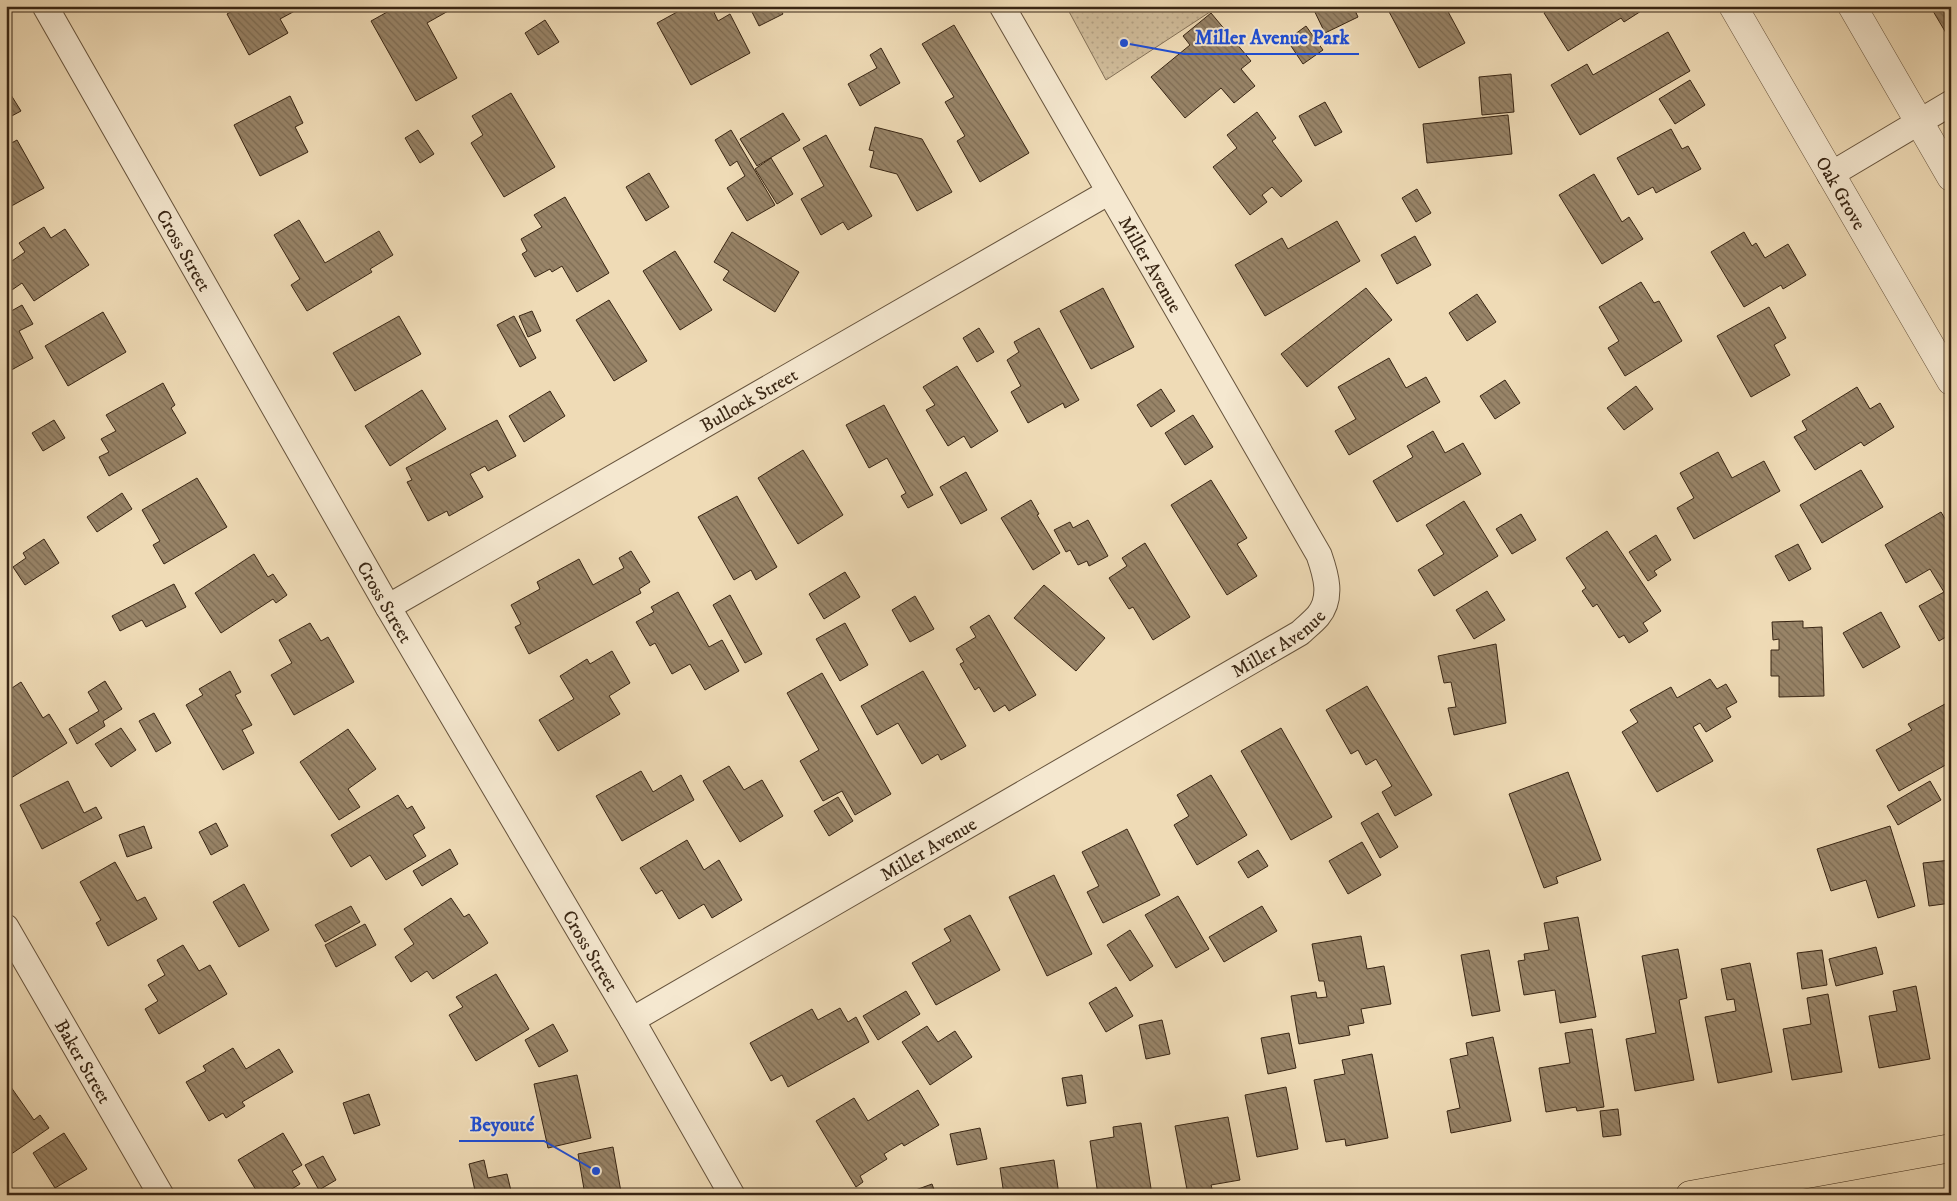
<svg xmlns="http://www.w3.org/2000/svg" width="1957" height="1201" font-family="'IM FELL DW Pica',serif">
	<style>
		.park { fill: url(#park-dots); stroke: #847157 }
		.building { fill: url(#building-back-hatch); stroke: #392614 }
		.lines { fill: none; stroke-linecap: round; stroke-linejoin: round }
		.minor-casing { stroke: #66533c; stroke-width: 27 }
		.tertiary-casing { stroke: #66533c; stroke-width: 29 }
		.primary-casing { stroke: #392614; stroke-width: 29 }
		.minor { stroke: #f5e8d0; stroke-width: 25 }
		.tertiary { stroke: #f5e8d0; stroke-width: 28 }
		.primary { stroke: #efdbb6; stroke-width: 28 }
		.labels { text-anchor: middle; stroke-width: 4; stroke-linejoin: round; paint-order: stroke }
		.street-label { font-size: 19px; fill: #392614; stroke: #f5e8d0 }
		.leader { fill: none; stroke: #1d4ed8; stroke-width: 2 }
		.callout-dot { fill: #1d4ed8; stroke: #f5e8d0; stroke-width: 2 }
		.callout-label { font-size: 20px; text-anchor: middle; font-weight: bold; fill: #1d4ed8; stroke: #f5e8d0; stroke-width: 4; stroke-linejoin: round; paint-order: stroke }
	</style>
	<defs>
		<pattern id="park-dots" width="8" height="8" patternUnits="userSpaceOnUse" patternTransform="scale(1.25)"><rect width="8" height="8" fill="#d0bc9a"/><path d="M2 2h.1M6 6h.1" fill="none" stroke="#b3a184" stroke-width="1.8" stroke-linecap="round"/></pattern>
		<pattern id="building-back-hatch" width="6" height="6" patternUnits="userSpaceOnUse" patternTransform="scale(1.25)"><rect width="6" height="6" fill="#988468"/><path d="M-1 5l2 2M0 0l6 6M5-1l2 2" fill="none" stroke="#7d6c54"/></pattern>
	</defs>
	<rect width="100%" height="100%" fill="#efdbb6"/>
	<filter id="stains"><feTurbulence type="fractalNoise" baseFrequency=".004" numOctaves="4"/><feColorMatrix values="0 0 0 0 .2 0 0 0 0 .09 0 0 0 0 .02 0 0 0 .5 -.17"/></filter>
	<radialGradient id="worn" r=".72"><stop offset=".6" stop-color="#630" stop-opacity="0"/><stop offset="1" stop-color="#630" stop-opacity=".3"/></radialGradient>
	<path class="park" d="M1066 6H1219L1106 80Z"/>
	<path class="building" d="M241 6H304L280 19 288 33 249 55 227 14Z
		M398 6H457L427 23 457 78 416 101 371 21Z
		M688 6H711L718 21 730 14 750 53 691 85 657 23Z
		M763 6H778L783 14 759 26 752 12Z
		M1312 6H1353L1358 17 1325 33Z
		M1386 6H1445L1465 43 1419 68Z
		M1554 6H1649L1624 22 1621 18 1568 51 1544 13Z
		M1930 6H1951V31L1946 33Z
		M1211 13 1251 61 1241 69 1255 86 1234 103 1221 88 1185 118 1151 77 1190 45 1183 36Z
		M545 20 559 42 538 55 525 33Z
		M954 25 1029 153 980 182 957 141 965 136 945 102 954 97 922 44Z
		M1306 26 1323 50 1303 64 1287 40Z
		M1668 32 1690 71 1580 135 1551 85 1587 64 1593 75Z
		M881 48 900 83 860 106 848 84 877 68 870 55Z
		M1511 74 1514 112 1482 115 1479 77Z
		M1690 80 1705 105 1675 124 1659 99Z
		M6 87 21 111 6 119Z
		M511 93 555 167 504 197 471 143 483 135 472 116Z
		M290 96 303 123 295 127 308 152 260 176 234 125Z
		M1325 102 1342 132 1315 146 1299 116Z
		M1257 112 1276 138 1272 141 1302 181 1281 197 1272 187 1262 195 1267 202 1250 215 1213 167 1237 148 1227 135Z
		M783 113 800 140 757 166 740 139Z
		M1508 115 1512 154 1427 163 1423 124Z
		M875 127 922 139 952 192 917 211 897 174 870 167 874 151 869 150Z
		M1671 129 1682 149 1688 146 1701 169 1656 193 1653 187 1638 195 1617 158Z
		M418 130 434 154 420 163 405 138Z
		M731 130 775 205 747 221 727 188 745 176 737 161 730 166 715 140Z
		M826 135 872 216 848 230 843 222 821 235 801 199 824 186 803 148Z
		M17 140 44 188 6 209V146Z
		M771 158 793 194 777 204 755 169Z
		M649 173 669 207 646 221 626 187Z
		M1594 174 1622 222 1629 217 1643 239 1602 264 1559 195Z
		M1417 189 1431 213 1416 222 1402 198Z
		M565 197 609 273 577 292 562 266 552 272 550 269 535 277 522 254 527 251 521 239 542 227 534 215Z
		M299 220 325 263 379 231 393 255 370 269 372 272 307 311 291 285 300 279 274 235Z
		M1337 221 1360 261 1265 316 1235 265 1282 238 1288 249Z
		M44 227 51 238 65 229 89 265 34 301 22 283 9 292 6 288V265L25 252 19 243Z
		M732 232 799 272 775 312 723 280 729 271 714 262Z
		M1744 232 1752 246 1756 243 1765 258 1788 244 1806 275 1783 289 1781 285 1744 307 1711 252Z
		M1415 236 1431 265 1397 284 1381 255Z
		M675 251 712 310 680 330 643 271Z
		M1641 282 1654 303 1659 301 1682 341 1625 376 1608 348 1619 341 1599 307Z
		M1103 288 1134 347 1091 369 1060 311Z
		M1366 288 1392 320 1307 387 1281 354Z
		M1477 294 1496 322 1467 341 1449 313Z
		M609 300 647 361 614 381 576 320Z
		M22 305 33 324 19 331 33 358 6 373V314Z
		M1769 307 1786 338 1774 345 1790 375 1751 397 1717 336Z
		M532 311 541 331 528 337 519 316Z
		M103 312 126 352 68 386 45 346Z
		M399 316 421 354 355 391 333 353Z
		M514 316 536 358 520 367 497 325Z
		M979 328 994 352 977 362 963 338Z
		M1039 328 1079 400 1065 408 1063 403 1028 423 1011 392 1021 386 1007 360 1019 352 1014 342Z
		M1389 358 1406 388 1426 377 1440 402 1349 455 1335 431 1356 419 1338 387Z
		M957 366 998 431 971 448 964 436 948 446 926 410 935 405 923 387Z
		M1505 380 1520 403 1495 419 1480 396Z
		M163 383 175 405 171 408 186 433 109 476 99 457 109 452 101 439 116 431 106 415Z
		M1636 386 1653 409 1624 430 1607 408Z
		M1857 387 1870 409 1880 403 1894 427 1864 446 1861 442 1815 470 1794 437 1807 430 1802 421Z
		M1161 389 1175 411 1151 427 1137 405Z
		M422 390 446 429 390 466 365 426Z
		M550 391 565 416 524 442 509 416Z
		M884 405 933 495 908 508 901 496 906 493 887 458 869 468 846 425Z
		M1193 415 1213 447 1185 465 1165 433Z
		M54 420 65 438 43 451 32 433Z
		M497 420 516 456 488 471 485 466 470 474 483 497 449 516 447 511 428 521 407 482 412 480 406 468Z
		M1433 431 1445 453 1463 443 1481 474 1397 522 1373 481 1413 457 1407 446Z
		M803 450 843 515 798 544 758 478Z
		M1718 452 1732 478 1764 461 1780 491 1694 539 1677 508 1694 498 1680 473Z
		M1861 470 1883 507 1822 543 1800 505Z
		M966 472 987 510 961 524 940 487Z
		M197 478 227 527 164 564 153 545 160 541 142 510Z
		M1211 480 1247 538 1237 544 1257 576 1227 595 1171 505Z
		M122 493 132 509 97 532 87 517Z
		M737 496 777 567 756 580 751 570 734 580 698 517Z
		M1031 500 1039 514 1037 515 1060 553 1033 570 1001 518Z
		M1464 501 1498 556 1434 596 1418 570 1444 554 1426 525Z
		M1941 512 1951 529V531L1946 534 1951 542V634L1939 641 1919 606 1944 592 1930 569 1906 583 1885 545Z
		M1521 514 1536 540 1512 554 1496 529Z
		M1088 520 1108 556 1089 566 1087 561 1078 565 1070 550 1066 552 1054 530 1070 522 1073 528Z
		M1607 531 1661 611 1643 623 1648 631 1629 643 1624 635 1619 638 1597 604 1593 607 1582 591 1586 588 1566 558Z
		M1656 535 1671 560 1654 571 1657 575 1648 581 1629 552Z
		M44 539 59 563 25 585 13 567 26 558 23 553Z
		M1145 543 1190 617 1153 640 1133 607 1129 609 1109 578 1127 566 1122 558Z
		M1798 544 1811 569 1789 581 1775 556Z
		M631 551 650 582 639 589 641 593 529 654 515 627 521 624 511 605 540 589 537 582 579 559 593 585 624 568 619 558Z
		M254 554 268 577 273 574 287 595 276 603 273 599 221 633 195 593Z
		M845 572 860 597 824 619 809 594Z
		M174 584 186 607 146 627 142 620 120 631 112 616Z
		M1044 585 1105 638 1076 671 1014 618Z
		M1487 591 1505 620 1474 639 1456 610Z
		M678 592 709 647 722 640 739 671 705 690 690 664 672 674 655 643 650 646 636 622 654 612 651 607Z
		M730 595 762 654 745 663 713 605Z
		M915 596 934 629 910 642 892 610Z
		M1881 612 1900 647 1863 668 1843 633Z
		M989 615 1036 695 1009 711 1005 705 994 712 979 687 975 690 960 664 964 662 956 649 976 637 970 627Z
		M1803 621V628L1822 627 1824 696 1779 697V676H1771V650H1779V639L1773 640 1772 622Z
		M310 623 321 641 328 637 354 682 294 715 271 675 292 663 279 640Z
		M845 623 868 665 840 681 816 639Z
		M1496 644 1506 723 1454 735 1448 708 1456 707 1451 682 1444 683 1438 656Z
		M612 651 630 683 609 696 620 714 558 751 539 720 574 699 560 676 587 659 590 664Z
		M230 671 241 692 235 695 252 725 242 730 254 753 223 770 186 705 203 695 199 689Z
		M923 671 966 746 941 760 938 754 922 764 898 723 877 735 861 706Z
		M822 673 891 794 855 815 842 791 823 801 800 761 819 750 787 693Z
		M1710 679 1717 689 1726 684 1737 702 1726 708 1731 717 1706 732 1700 723 1693 727 1713 761 1657 792 1622 732 1638 722 1630 710 1671 687 1677 698Z
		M105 681 122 709 103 721 105 726 77 744 69 729 99 711 88 692Z
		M21 682 43 718 49 714 67 743 11 778 6 771V728L10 726 6 719V692Z
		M1367 686 1432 795 1395 816 1382 792 1392 786 1376 759 1366 765 1358 750 1351 754 1326 710Z
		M1945 704 1947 708 1951 706V762L1899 791 1876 750 1912 730 1908 724Z
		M154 713 171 743 156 752 139 721Z
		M121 728 136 750 111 767 95 744Z
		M1281 728 1332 817 1291 840 1241 751Z
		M348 729 376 769 348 789 360 807 339 820 300 762Z
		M729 766 744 790 762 780 783 816 740 842 703 781Z
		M641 771 653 792 681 775 694 800 622 841 596 796Z
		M1568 772 1601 860 1556 877 1558 883 1544 888 1509 794Z
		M1211 775 1247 835 1197 865 1174 825 1189 816 1177 795Z
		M68 781 84 813 96 807 102 818 42 849 20 805Z
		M1930 781 1941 800 1898 825 1887 806Z
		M398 795 407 809 412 806 425 828 413 835 426 856 386 880 370 855 351 867 331 835Z
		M838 797 853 821 829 836 814 811Z
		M1378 813 1398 847 1380 858 1361 823Z
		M216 823 228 846 211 855 199 832Z
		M144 826 152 848 127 857 119 835Z
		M1890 826 1915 906 1878 918 1866 880 1831 891 1817 849Z
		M1127 829 1160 895 1103 923 1087 892 1099 886 1082 852Z
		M687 840 704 870 719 860 742 900 712 918 704 904 679 919 662 890 656 894 640 868Z
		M1362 842 1381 875 1348 894 1329 861Z
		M450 849 458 864 422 886 413 871Z
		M1258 850 1268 866 1248 878 1238 862Z
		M1951 860V903L1929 906 1923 863Z
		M115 862 137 901 145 897 157 919 108 946 96 923 101 920 80 882Z
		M1054 875 1092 954 1047 976 1009 897Z
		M244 884 269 930 239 947 213 902Z
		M1178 896 1209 949 1176 968 1145 915Z
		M451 898 464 917 469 914 488 943 433 979 427 971 411 982 395 957 414 944 404 929Z
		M351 906 360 922 325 942 315 925Z
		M1262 906 1277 931 1224 962 1209 937Z
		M970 915 1000 970 936 1005 912 963 951 941 944 929Z
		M1578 917 1596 1017 1560 1023 1555 990 1524 995 1518 961 1525 960 1524 954 1549 950 1544 923Z
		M365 924 376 945 336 967 325 945Z
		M1130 930 1153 966 1130 981 1107 945Z
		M1361 936 1367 969 1384 966 1391 1004 1361 1009 1364 1023 1348 1026 1350 1035 1299 1044 1291 996 1316 992 1317 998 1327 997 1324 981H1319L1312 944Z
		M183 945 199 971 210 965 227 994 159 1034 145 1009 158 1001 148 985 165 975 157 960Z
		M1876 947 1883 974 1836 986 1829 959Z
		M1678 949 1687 998 1679 1000 1694 1080 1635 1091 1626 1039 1656 1033 1642 956Z
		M1489 950 1500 1011 1472 1016 1461 955Z
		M1822 950 1827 985 1802 989 1797 953Z
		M1750 963 1772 1072 1718 1083 1705 1017 1736 1011 1734 999 1727 1000 1721 969Z
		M496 974 529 1029 476 1061 449 1015 463 1007 456 997Z
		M1916 986 1930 1059 1879 1068 1869 1016 1897 1011 1893 991Z
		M1116 987 1133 1016 1106 1032 1089 1003Z
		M906 991 920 1014 878 1040 863 1016Z
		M1828 994 1842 1072 1792 1080 1783 1029 1811 1024 1807 998Z
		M840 1008 848 1022 856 1017 869 1042 788 1087 782 1075 771 1081 750 1043 812 1009 818 1020Z
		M1162 1020 1170 1054 1146 1059 1139 1025Z
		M553 1024 568 1051 539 1067 525 1040Z
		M927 1026 938 1042 955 1031 972 1057 930 1085 902 1042Z
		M1592 1029 1604 1107 1577 1111 1576 1107 1546 1112 1539 1068 1570 1063 1565 1033Z
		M1289 1033 1296 1068 1268 1074 1261 1038Z
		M1493 1037 1511 1121 1451 1133 1447 1111 1460 1108 1450 1059 1468 1055 1466 1043Z
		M233 1048 246 1069 279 1049 293 1072 242 1102 245 1106 226 1118 223 1113 209 1121 186 1082 206 1071 203 1066Z
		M1372 1054 1388 1138 1346 1146 1345 1139 1326 1142 1314 1080 1345 1074 1342 1060Z
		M577 1075 591 1138 548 1148 534 1084Z
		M1082 1075 1086 1103 1067 1106 1062 1078Z
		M6 1080 34 1120 40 1115 49 1128 7 1157Z
		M1286 1087 1298 1149 1257 1157 1245 1095Z
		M918 1090 939 1125 904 1146 902 1143 884 1154 887 1159 860 1176 863 1182 856 1187 816 1121 854 1098 868 1121Z
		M369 1094 380 1125 354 1134 343 1103Z
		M1618 1109 1621 1135 1603 1137 1600 1111Z
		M1228 1117 1240 1180 1211 1185 1213 1192 1188 1195 1175 1126Z
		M1141 1123 1152 1195H1098L1090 1141 1114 1137 1113 1127Z
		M980 1128 987 1159 957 1165 950 1134Z
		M64 1133 87 1169 55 1188 33 1153Z
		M283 1133 302 1165 292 1171 300 1184 282 1195H259L238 1160Z
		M613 1147 621 1192 605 1195H585L578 1154Z
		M323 1156 336 1180 319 1190 305 1165Z
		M484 1160 488 1178 507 1174 512 1195H476L469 1164Z
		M1054 1160 1059 1195H1004L1000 1168Z
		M932 1184 936 1195H911L910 1192Z"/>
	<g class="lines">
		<g class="minor-casing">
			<g id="minor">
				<path id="s1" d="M45 6 388 607 632 1020 732 1195"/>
				<path d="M1830 175 1951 103"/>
				<path id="s2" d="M388 607 1109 192"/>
				<path id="s3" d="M6 927 161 1195"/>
				<path id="s4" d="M632 1020 1300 633C1306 627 1313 622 1318 616 1333 598 1326 575 1319 555L1002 6"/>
			</g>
		</g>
		<g class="tertiary-casing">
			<g id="tertiary">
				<path id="s5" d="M1733 6 1951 381"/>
				<path d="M1852 6 1951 177"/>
			</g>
		</g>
		<g class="primary-casing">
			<path id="primary" d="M1690 1195 1951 1148"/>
		</g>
		<use href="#minor" class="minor"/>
		<use href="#tertiary" class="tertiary"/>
		<use href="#primary" class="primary"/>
	</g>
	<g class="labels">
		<g class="street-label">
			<text dy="7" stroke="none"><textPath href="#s5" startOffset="216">Oak Grove</textPath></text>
			<text dy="7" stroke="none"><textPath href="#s1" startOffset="281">Cross Street</textPath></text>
			<text transform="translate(1151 264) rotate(60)" y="7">Miller Avenue</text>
			<text dy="7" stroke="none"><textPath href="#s2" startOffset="416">Bullock Street</textPath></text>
			<text dy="7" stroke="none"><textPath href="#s1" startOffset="686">Cross Street</textPath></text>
			<text dy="7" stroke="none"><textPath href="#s4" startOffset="748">Miller Avenue</textPath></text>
			<text dy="7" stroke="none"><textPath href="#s4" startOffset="342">Miller Avenue</textPath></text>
			<text dy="7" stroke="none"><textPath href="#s1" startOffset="1091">Cross Street</textPath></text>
			<text dy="7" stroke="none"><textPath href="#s3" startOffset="155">Baker Street</textPath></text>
		</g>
	</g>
	<path class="leader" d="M1124 43L1184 54H1359M596 1171L544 1141H459"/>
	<g class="callout-dot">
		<circle cx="1124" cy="43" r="5"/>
		<circle cx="596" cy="1171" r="5"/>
	</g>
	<g class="callout-label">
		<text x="1272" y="44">Miller Avenue Park</text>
		<text x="502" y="1131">Beyouté</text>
	</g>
	<rect width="1957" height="1201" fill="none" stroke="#efdbb6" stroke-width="25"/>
	<rect x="8" y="8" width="1942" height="1186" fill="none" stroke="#392614" stroke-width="2.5"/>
	<rect x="12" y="12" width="1932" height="1176" fill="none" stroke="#392614"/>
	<rect width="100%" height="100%" filter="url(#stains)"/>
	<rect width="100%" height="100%" fill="url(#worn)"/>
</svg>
